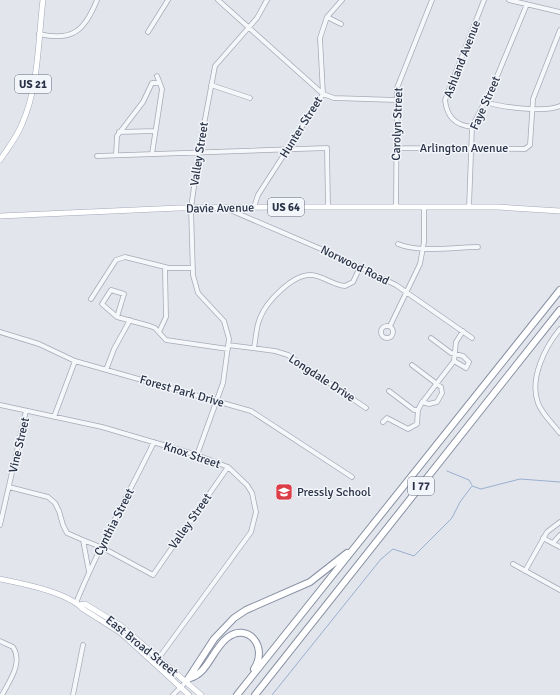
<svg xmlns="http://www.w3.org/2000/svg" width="560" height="695" font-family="Signika,sans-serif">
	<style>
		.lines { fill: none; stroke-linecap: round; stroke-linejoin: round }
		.stream { stroke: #9aafcf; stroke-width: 1 }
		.minor-casing { stroke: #a6abb7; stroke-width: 5.5 }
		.major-casing { stroke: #a0a8b9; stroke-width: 6 }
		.highway-casing { stroke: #8891a4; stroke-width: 8 }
		.minor { stroke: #f6f7fa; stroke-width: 4 }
		.major { stroke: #fff; stroke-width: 5 }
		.highway { stroke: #fff; stroke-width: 6 }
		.labels { text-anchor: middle; stroke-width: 3; stroke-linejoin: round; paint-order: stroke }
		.shield { fill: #f2f5f9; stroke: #656c7c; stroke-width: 1 }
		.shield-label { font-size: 11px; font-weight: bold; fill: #283146 }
		.street-label { font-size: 12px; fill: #283146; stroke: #f2f5f9 }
		.poi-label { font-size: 12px; fill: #283146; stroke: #f2f5f9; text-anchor: start }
	</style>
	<rect width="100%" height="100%" fill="#e2e5ec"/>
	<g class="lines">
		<path class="stream" d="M447 471 469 480 472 485
			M272 695 381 559 393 549 414 556 452 518 460 502 472 486 481 489 520 479 560 482"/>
		<g class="minor-casing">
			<path id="minor" d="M218 0 323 94 334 98 396 100
				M509 0 560 12
				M327 17 341 24
				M148 32 168 0
				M39 34C73 42 85 30 97 0
				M211 85 250 98
				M485 102C501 107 544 113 560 106
				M472 127C455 125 447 117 445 100L484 0
				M119 132 154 131
				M396 148 525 149 530 145 533 99 560 30
				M152 154 162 89 157 76
				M116 155 117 136 143 102 152 83H159
				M97 156 327 148 328 207
				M254 207 258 195 323 94 320 38 327 17 342 0
				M396 207 397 88 432 0
				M469 207 472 127 493 86 527 4
				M230 208V210L328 252 396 285 472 338
				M398 244C419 253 455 247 478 247
				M91 299 116 260 125 257 169 268H193
				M117 317 124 294 111 290 102 304 117 317 150 326 155 328 166 340 228 349
				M381 332a6 6 0 1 1 12 0a6 6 0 1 1-12 0Z
				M390 326 420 264 424 242V207
				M560 329C545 347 529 379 538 403 542 414 553 424 560 433
				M0 332 39 344 75 361 251 411 352 477
				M159 332 166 317 165 267
				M431 338 451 353 463 356 469 362 466 368 454 361
				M228 345 275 351 288 355 366 408
				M254 348C256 338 256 327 260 318 266 302 292 275 310 275 323 275 332 285 345 286L353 282 360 267
				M412 365 441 387 442 393 437 402 429 404 422 402
				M106 370 114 349 130 320
				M389 391 414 410H418
				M0 405 102 427 197 455 228 467 247 485 252 493 256 512 251 532 158 659
				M54 417 75 361
				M383 422 387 418 408 429 417 424 418 410 421 404 454 361 456 342 463 331
				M197 455 223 383 229 339 224 321 198 293 193 275 191 208 199 151 215 66 257 18 267 0
				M9 487 48 497 55 503 59 511 63 525 67 533 83 540 89 572
				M0 525 26 411
				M543 538 560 547
				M83 540 103 548 153 575 228 467
				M553 543 560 535
				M513 564 560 590
				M525 571 547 532 560 522
				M76 603C98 548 128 495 154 442
				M0 641 13 647C23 663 10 680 2 695
				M73 695 83 645
				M173 695 186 682"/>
		</g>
		<g class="major-casing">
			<path id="major" d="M0 160C8 148 17 137 22 124 39 86 38 40 43 0
				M0 216 179 208 280 207H498L560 211
				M0 579C24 584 67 592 83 609L121 633 189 695
				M79 605 85 604 121 626 201 695"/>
		</g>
		<g class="highway-casing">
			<path id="highway" d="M190 678C208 673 212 650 227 638 247 622 269 646 254 669
				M186 682 214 639 234 618 246 610 310 582 347 553
				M237 695 560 290
				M255 695 560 310"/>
		</g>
		<use href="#minor" class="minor"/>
		<use href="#major" class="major"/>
		<use href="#highway" class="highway"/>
	</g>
	<defs>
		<g id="school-square" transform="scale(0.9)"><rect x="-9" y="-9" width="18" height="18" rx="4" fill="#db3e47" stroke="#f2f5f9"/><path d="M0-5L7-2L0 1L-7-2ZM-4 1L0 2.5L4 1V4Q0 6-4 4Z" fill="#fff"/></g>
	</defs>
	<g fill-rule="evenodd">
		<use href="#school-square" x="284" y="492"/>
	</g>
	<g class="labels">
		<g class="shield">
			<rect x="15" y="75" width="36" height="18" rx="3"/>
			<rect x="268" y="198" width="36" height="18" rx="3"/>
			<rect x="408" y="477" width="26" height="18" rx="3"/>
		</g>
		<g class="shield-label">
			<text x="33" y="88">US 21</text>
			<text x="286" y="211">US 64</text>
			<text x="421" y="490">I 77</text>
		</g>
		<g class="street-label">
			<text transform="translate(462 59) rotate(-69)" y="4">Ashland Avenue</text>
			<text transform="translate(485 103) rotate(-66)" y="4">Faye Street</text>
			<text transform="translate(397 124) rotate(-88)" y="4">Carolyn Street</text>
			<text transform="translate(301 127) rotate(-58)" y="4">Hunter Street</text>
			<text x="464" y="152">Arlington Avenue</text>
			<text transform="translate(199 154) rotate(-81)" y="4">Valley Street</text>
			<text transform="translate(220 208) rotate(-1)" y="4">Davie Avenue</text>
			<text transform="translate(355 265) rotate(26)" y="4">Norwood Road</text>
			<text transform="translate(322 378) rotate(33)" y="4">Longdale Drive</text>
			<text transform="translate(182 391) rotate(16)" y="4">Forest Park Drive</text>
			<text transform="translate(19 445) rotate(-77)" y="4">Vine Street</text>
			<text transform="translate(192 455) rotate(19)" y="4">Knox Street</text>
			<text transform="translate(190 521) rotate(-55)" y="4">Valley Street</text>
			<text transform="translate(114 522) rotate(-63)" y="4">Cynthia Street</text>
			<text transform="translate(142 646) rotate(39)" y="4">East Broad Street</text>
		</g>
		<g class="poi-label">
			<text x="297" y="496">Pressly School</text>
		</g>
	</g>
</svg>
